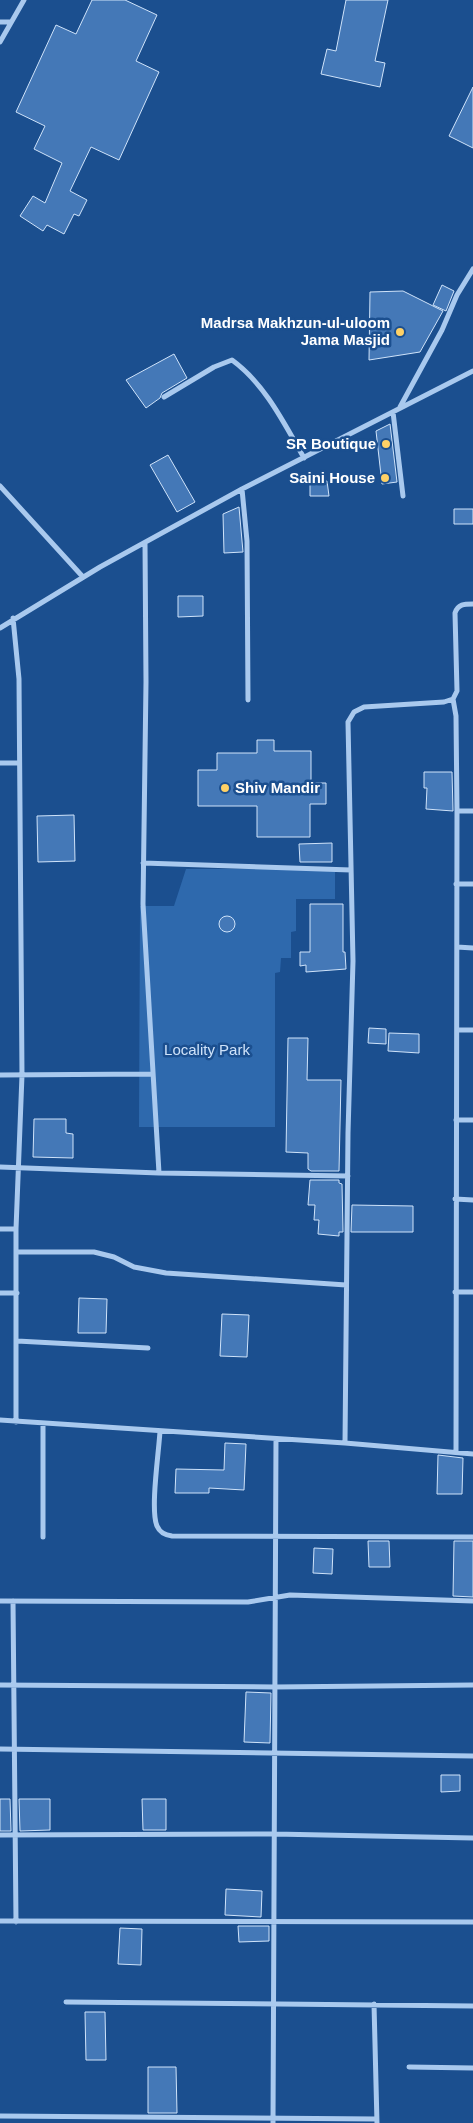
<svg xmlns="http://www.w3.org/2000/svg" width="473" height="2123" font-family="Helvetica,sans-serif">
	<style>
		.green { fill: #2e69ad }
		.building { fill: #4478b7; stroke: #cfe3fa }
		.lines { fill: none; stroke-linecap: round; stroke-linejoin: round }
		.street { stroke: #a9c9ee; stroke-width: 5 }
		.poi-dot { fill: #ffd166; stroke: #1b4f8f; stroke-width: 2 }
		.labels { text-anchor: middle; stroke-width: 5; stroke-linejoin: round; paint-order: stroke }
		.poi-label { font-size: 15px; font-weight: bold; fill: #fff; stroke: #1b4f8f; text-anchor: end }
		.park-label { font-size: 15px; fill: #cfe3fa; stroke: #1b4f8f }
	</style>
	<rect width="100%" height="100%" fill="#1b4f8f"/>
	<path class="green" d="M186 869H335V899H296V931L291 932V958H281L280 972 275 973V1127H139L140 906H174Z"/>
	<path class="building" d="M92 0H125L157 15 136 61 159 72 119 160 91 147 70 191 87 200 79 216 74 214 64 234 47 225 43 231 20 216 33 196 45 203 62 163 34 149 45 126 16 112 56 25 76 34Z
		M346 0H388L375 61 385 63 380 87 321 74 327 49 336 51Z
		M473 87V148L449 136Z
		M442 285 454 291 446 311 433 305Z
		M403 291 443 311 420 352 369 360 370 292Z
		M174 354 187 378 162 393 160 398 146 408 126 380Z
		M390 424 397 482 382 484 376 431Z
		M168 455 195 502 177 512 150 465Z
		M327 481 329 496H310V482Z
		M239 507 243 552 224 553 223 514Z
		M454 509H473V524H454Z
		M178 596H203V616L178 617Z
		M257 740H274V751H311V783H326V804H310V837H257V806H198V770H217V753H257Z
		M424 772H452L453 811 426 809 427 788H424Z
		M74 815 75 861 38 862 37 816Z
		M332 843V862H300L299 844Z
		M310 904H343V952H345L346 969 306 972V965L300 966V952H310Z
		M219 924a8 8 0 1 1 16 0a8 8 0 1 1-16 0Z
		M369 1028 386 1029V1044L368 1043Z
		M389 1033 419 1034V1053L388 1051Z
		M288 1038H308L307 1080H341L339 1171H311L308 1169V1153L286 1152Z
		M34 1119H66V1133L73 1134V1158L33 1157Z
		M310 1180H339V1183L342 1184 343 1232H339V1236L318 1234 319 1220H314L315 1205H308Z
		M352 1205 413 1206V1232H351Z
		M79 1298 107 1299 106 1333H78Z
		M222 1314 249 1315 247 1357 220 1356Z
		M225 1443 246 1444 244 1490 209 1488V1493H175L176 1469 224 1470Z
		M438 1455 463 1458 462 1494H437Z
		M368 1541H389L390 1567H369Z
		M454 1541H473V1597L453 1596Z
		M314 1548 333 1549 332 1574 313 1573Z
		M246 1692 271 1693 270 1743 244 1742Z
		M441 1775H460V1791L441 1792Z
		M0 1799H10L11 1831H0Z
		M19 1799H50V1830L20 1831Z
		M142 1799H166V1830H143Z
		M226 1889 262 1891 261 1917 225 1915Z
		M238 1926H269V1941L239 1942Z
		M120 1928 142 1929 141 1965 118 1964Z
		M85 2012H105L106 2060H86Z
		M148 2067H176L177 2113H148Z"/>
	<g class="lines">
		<path class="street" d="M0 22H11
			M0 42 24 0
			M164 397 214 367 232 360C265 384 284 423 304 458
			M400 407 442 330 457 295 473 269
			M393 412 403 496
			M0 486 83 577
			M242 489 247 541 248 700
			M145 543 146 682 143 904 159 1173
			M13 618 19 679 22 1075 16 1229V1422
			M0 628 100 567 242 489 473 371
			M453 699 456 716 457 811 456 1452
			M0 763H18
			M457 811H473
			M143 863 351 870
			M456 884H473
			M457 947 473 948
			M457 1030H473
			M0 1075 151 1074
			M456 1120H473
			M0 1167 159 1173 348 1176
			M455 1199 473 1200
			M0 1229H16
			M16 1252H94L114 1257 134 1267 166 1273 346 1285
			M455 1292H473
			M0 1293H17
			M17 1341 148 1348
			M0 1420 345 1443 473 1454
			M43 1423V1537
			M160 1431C159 1451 150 1510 157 1526 160 1533 165 1535 172 1536L473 1537
			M345 1443 348 1133 353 961 348 722 354 712 364 707 444 702 453 699 457 691 455 613C458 604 464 604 473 604
			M0 1601 248 1602 290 1595 473 1601
			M13 1601 16 1922
			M0 1685 275 1687 473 1685
			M0 1749 473 1756
			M0 1835 274 1834 473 1838
			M0 1921 473 1922
			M66 2002 473 2006
			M374 2004 377 2123
			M409 2067 473 2068
			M0 2116 376 2119
			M273 2123 276 1439"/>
	</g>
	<g class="poi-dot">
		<circle cx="400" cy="332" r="5"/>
		<circle cx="386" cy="444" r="5"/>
		<circle cx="385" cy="478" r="5"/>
		<circle cx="225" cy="788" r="5"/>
	</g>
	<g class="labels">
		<g class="poi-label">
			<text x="390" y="328">Madrsa Makhzun-ul-uloom<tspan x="390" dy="17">Jama Masjid</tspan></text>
			<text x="376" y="449">SR Boutique</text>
			<text x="375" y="483">Saini House</text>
			<text x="235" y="793" text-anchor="start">Shiv Mandir</text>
		</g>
		<g class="park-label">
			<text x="207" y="1055">Locality Park</text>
		</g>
	</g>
</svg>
